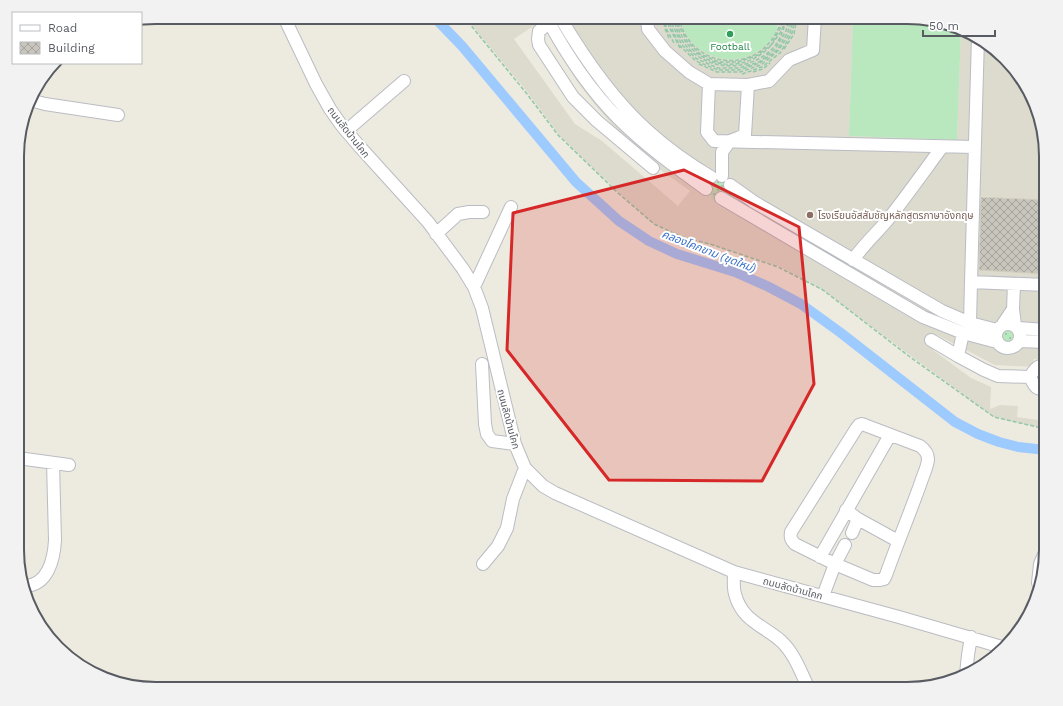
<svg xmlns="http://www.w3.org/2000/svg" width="1063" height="706" font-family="'Work Sans','Noto Sans Thai',sans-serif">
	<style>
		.education { fill: #dcdbce; fill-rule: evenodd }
		.park { fill: url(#park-dots) }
		.pitch { fill: #b9e7be }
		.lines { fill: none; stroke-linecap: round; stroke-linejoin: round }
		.canal { stroke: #9dcaff; stroke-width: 10 }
		.building { fill: url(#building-cross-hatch); stroke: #d2cebd }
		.minor-casing { stroke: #babcc3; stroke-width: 14 }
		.path { stroke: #92c8a7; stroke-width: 1.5; stroke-dasharray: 4 2; stroke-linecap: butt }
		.minor { stroke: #fff; stroke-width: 12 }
		.marked { fill: #d62828; fill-opacity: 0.2; stroke: #d62828; stroke-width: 3; stroke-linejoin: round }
		.leisure-dot { fill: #2e9e5b; stroke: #fff; stroke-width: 1.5 }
		.education-dot { fill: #8d6e63; stroke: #fff; stroke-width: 1.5 }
		.labels { text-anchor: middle; stroke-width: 4; stroke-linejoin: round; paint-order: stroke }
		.leisure-label { font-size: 10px; fill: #27864d; stroke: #fff }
		.street-label { font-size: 10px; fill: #585b62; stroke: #fff }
		.education-label { font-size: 10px; fill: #785e54; stroke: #fff; text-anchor: start }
		.water-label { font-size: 11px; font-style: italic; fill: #3770cb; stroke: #fff }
		.rim { fill: none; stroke: #585b62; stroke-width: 2 }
	</style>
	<defs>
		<pattern id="park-dots" width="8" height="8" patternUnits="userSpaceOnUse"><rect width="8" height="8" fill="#b9e7be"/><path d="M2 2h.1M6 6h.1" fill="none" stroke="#99be9e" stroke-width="1.8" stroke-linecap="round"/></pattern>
		<pattern id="building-cross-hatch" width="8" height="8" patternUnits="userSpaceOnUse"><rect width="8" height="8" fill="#c8c5bc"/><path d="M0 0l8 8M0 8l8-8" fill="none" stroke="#a5a39c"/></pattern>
	</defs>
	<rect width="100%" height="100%" fill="#edebdf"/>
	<path class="education" d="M465 17H680L681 24 778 28 780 17H853L849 136 957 140 961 29 985 40 1028 87 1046 147V200L978 196 974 269 1046 274V359H1034L1033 367 995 365 937 335 933 340 937 344 933 350 971 378 991 387 990 409 1000 405 1018 406 1017 417 1046 421V429L994 417 911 356 823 290 778 266 680 235 654 224 619 193 559 135 528 93ZM541 21 576 80 595 105 625 139 655 166 690 191 678 206 602 141 575 124 514 39Z"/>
	<path class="park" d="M720 180H728L735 194 734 198 731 201C727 202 721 204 718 203 707 200 710 184 720 180Z
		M1000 339a12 12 0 1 1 24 0a12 12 0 1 1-24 0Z"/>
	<path class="pitch" d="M680 17H780C778 26 775 35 769 42 767 45 764 46 762 48 741 65 713 62 694 44 687 37 682 27 680 17Z
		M853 17H908L952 24 961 29 957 140 849 136Z"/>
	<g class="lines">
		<path class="canal" d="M434 17 462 46 576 182 619 221 649 241 677 254 735 272 767 286 801 304 841 333 955 422 978 434 999 442 1018 447 1046 450"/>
	</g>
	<path class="building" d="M981 197 1046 200V274L979 270Z"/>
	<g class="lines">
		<g class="minor-casing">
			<path id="minor" d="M284 17 316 84 330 109 342 126 360 147 428 222 463 269 474 287 482 308 515 444 525 468 543 486 555 493 734 572 899 617 1002 647
				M546 17C566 54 589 89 618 118 645 145 675 167 706 189
				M560 17C584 58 613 100 649 132 668 149 689 164 711 177
				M647 17 648 29 665 51 689 72 709 84 707 132 714 141 975 147
				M549 23 539 31 538 39 539 45 573 97 597 121 653 168
				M709 84 748 85 745 135 730 141 722 152V176
				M748 85 769 81 789 60 813 50 815 17
				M30 100 45 104 118 115
				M346 131 404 81
				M730 185 754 202 942 311 970 323 997 330
				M721 198 923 317 963 333 997 342
				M436 234 458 214 469 212H483
				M853 260C864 244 878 232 890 217 908 194 925 170 942 147
				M971 282 978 37
				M474 287 511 207
				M1013 309 1014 284
				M970 323 971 282 1046 285
				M996 336a12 12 0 1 1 24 0a12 12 0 1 1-24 0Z
				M1003 324 1013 309 1015 325
				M1018 328 1046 330
				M931 340 958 356 984 370 998 376 1030 377
				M1019 341 1046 342
				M958 356 963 333
				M482 364 485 424 487 434 492 441 515 444
				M1030 377C1035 387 1035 389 1046 390
				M1030 377C1034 370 1037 365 1046 365
				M862 424 920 446C924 449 928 453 928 459 928 466 923 475 921 482 910 513 897 544 886 575L884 579 880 580H873L835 564 795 544C791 540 790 538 791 532L856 429 859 425Z
				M18 458 69 465
				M846 510 858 519 898 541
				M852 533 858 519
				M820 557 890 435
				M483 564 498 546 507 528 513 499 525 468
				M734 572C734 579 733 587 735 594 742 621 763 625 781 641 795 654 801 673 809 689
				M1038 583 1040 564 1046 550
				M24 586C48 586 54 559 55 540L53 463
				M823 596 835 564 845 545
				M966 674 968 655 971 637"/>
		</g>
		<path class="path" d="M464 17 527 94 558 135 618 193 654 224 680 236 713 245 778 267 823 290 910 357 994 417 1046 429
			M663 17 665 29 669 38
			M665 17 666 28 675 45
			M667 17 669 27 680 48
			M669 17 671 27 680 46 696 61 718 70H739L760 63 777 50 788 32 791 17
			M672 17 673 26 682 45 697 59 718 68H739L759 62 775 49 786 31 789 17
			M674 17C679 65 740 82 773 48 781 39 784 28 787 17
			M676 17C677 30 683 40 692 49 719 74 759 67 777 37 779 35 781 32 782 29 784 25 784 21 785 17
			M678 17V24L687 41 700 54 719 62H738L756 56 771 45 780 29 783 17
			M679 17C681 28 686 38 694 46 721 71 763 63 778 29 780 25 780 21 781 17
			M784 49 794 34 797 17
			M699 64 717 72H740L761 65 778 51 790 33 793 17
			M753 72 763 69 770 63
			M742 74 762 67 780 53 792 33 795 17"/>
		<use href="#minor" class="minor"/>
	</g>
	<path class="marked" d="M684 170 799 227 814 384 762 481 609 480 507 350 513 213Z"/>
	<circle class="leisure-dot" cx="730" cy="34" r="4"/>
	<circle class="education-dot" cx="810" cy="215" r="4"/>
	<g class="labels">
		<g class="leisure-label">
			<text x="730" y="50">Football</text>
		</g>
		<g class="street-label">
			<text transform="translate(349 132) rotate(52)" y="4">ถนนลัดบ้านโคก</text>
			<text transform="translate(509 419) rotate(75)" y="4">ถนนลัดบ้านโคก</text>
			<text transform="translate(793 588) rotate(15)" y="4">ถนนลัดบ้านโคก</text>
		</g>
		<g class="education-label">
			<text x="818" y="219">โรงเรียนอัสสัมชัญหลักสูตรภาษาอังกฤษ</text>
		</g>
		<g class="water-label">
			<text transform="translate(709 251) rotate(21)" y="4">คลองโคกขาม (ขุดใหม่)</text>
		</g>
	</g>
	<path d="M0 0H1063V706H0ZM156 24H907A132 132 0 0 1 1039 156V550A132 132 0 0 1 907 682H156A132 132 0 0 1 24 550V156A132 132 0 0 1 156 24Z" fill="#f2f2f2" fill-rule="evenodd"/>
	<path class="rim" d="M156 24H907A132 132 0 0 1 1039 156V550A132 132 0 0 1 907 682H156A132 132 0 0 1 24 550V156A132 132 0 0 1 156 24Z"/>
	<rect x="12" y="12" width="130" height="52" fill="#ffffff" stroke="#bcbdc0"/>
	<rect x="20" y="25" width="20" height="6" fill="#ffffff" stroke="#bcbdc0"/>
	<text x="48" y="32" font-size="12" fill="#585b62">Road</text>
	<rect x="20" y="42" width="20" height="12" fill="url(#building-cross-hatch)" stroke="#bcbdc0"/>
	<text x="48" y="52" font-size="12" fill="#585b62">Building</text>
	<path d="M923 30v6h72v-6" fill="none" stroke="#585b62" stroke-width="2"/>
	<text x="929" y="30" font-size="12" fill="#585b62" stroke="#ffffff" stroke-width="3" paint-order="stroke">50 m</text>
</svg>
